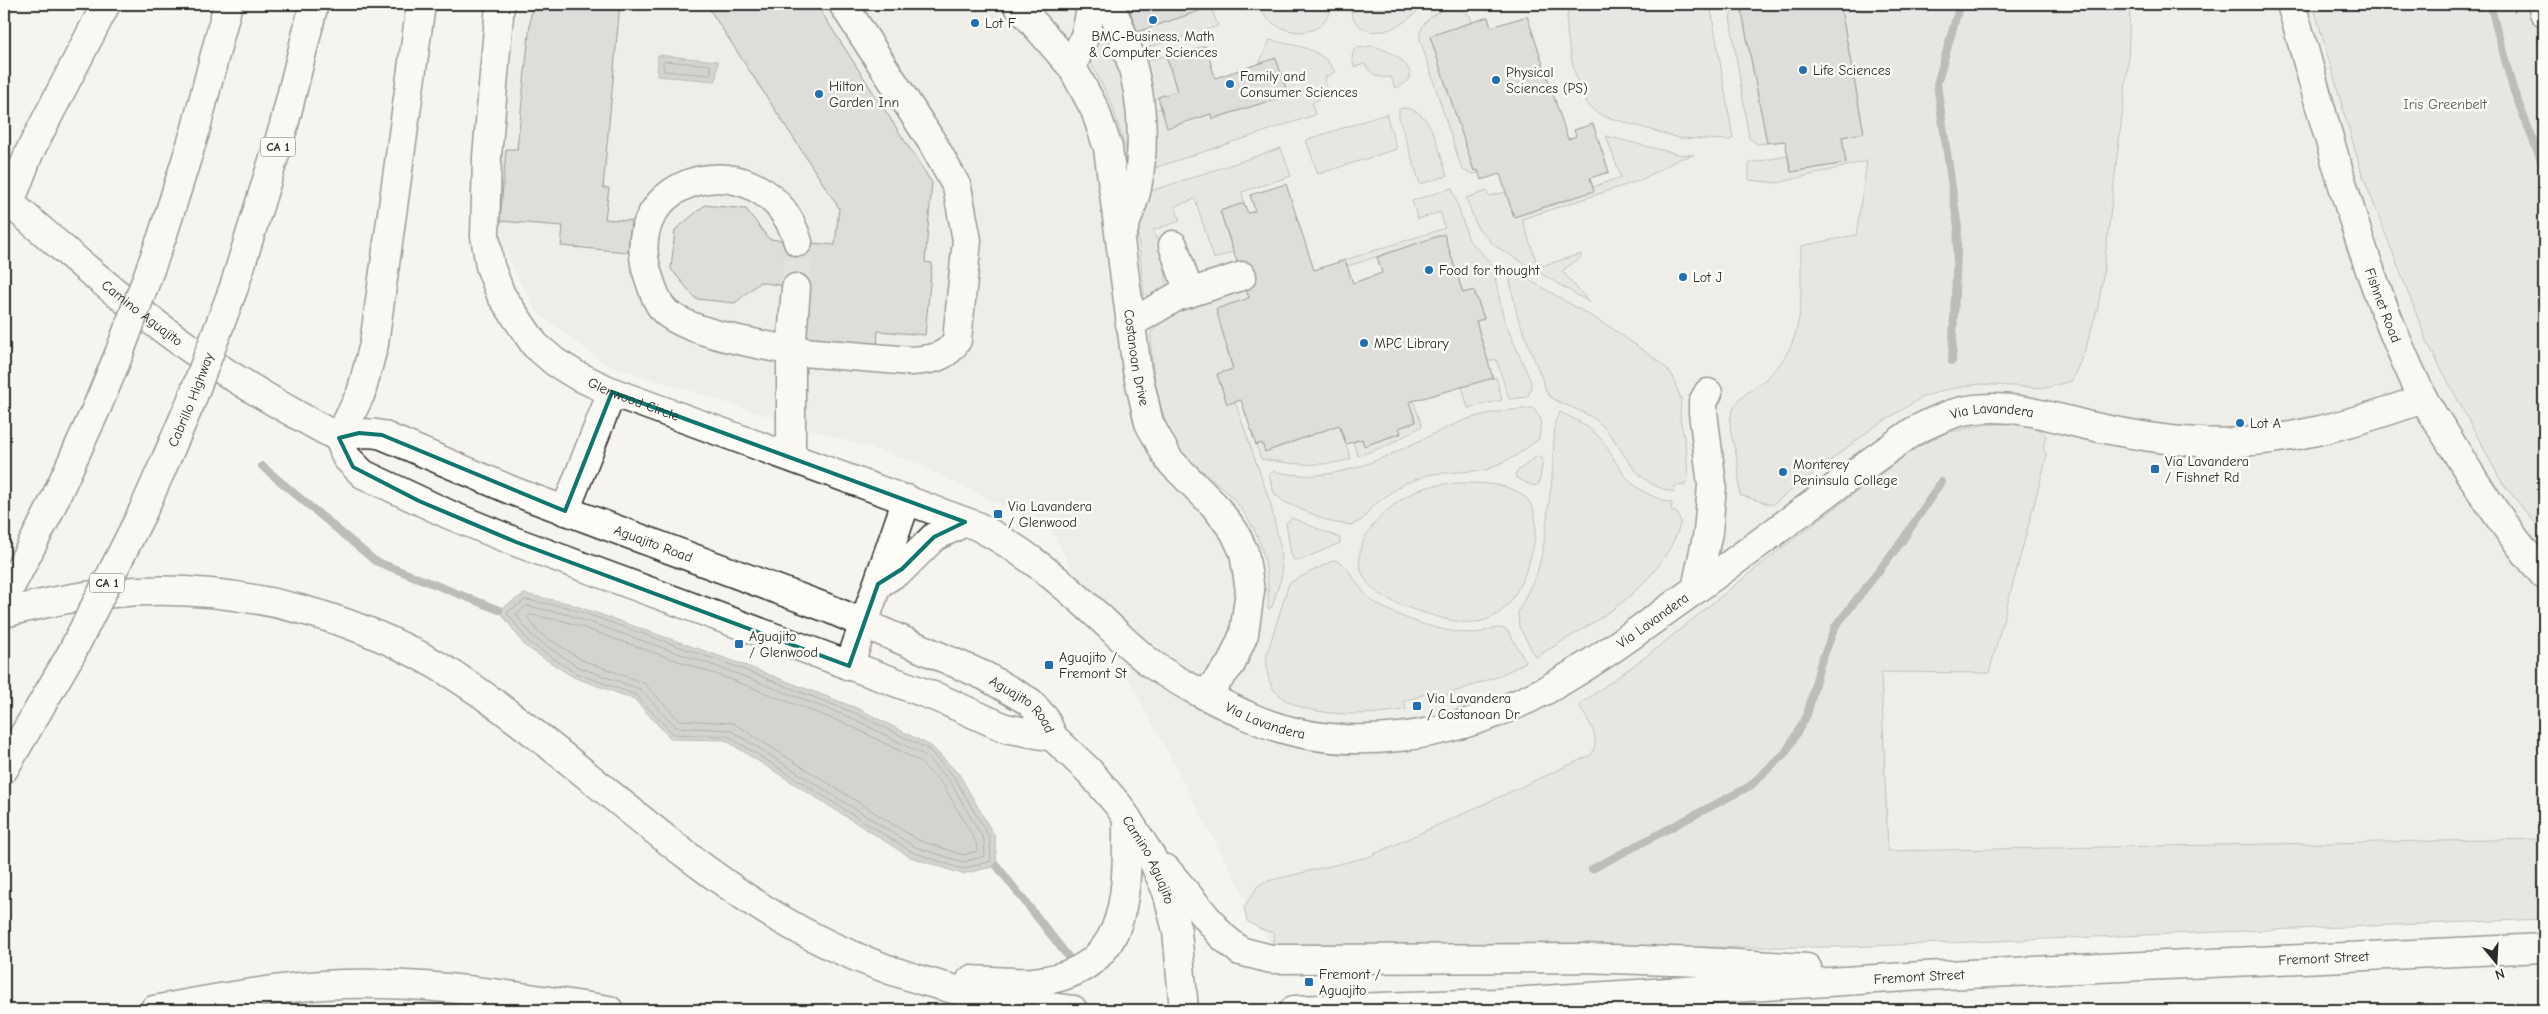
<svg xmlns="http://www.w3.org/2000/svg" width="2548" height="1014" font-family="'Comic Neue',sans-serif">
	<style>
		.built { fill: #e6e5e0 }
		.green { fill: #d7d6d2; stroke: #81807e }
		.water { fill: #adaca9; stroke: #797877 }
		.lines { fill: none; stroke-linecap: round; stroke-linejoin: round }
		.shore { stroke: #5f5f5d; stroke-width: 1 }
		.stream { stroke: #797877; stroke-width: 8 }
		.building { fill: #c2c1be; stroke: #2b2b2b }
		.minor-tunnel { stroke: #cdccc8; stroke-width: 28; stroke-dasharray: 28 14; stroke-linecap: butt }
		.minor-casing { stroke: #2b2b2b; stroke-width: 31 }
		.major-casing { stroke: #2b2b2b; stroke-width: 31 }
		.highway-casing { stroke: #2b2b2b; stroke-width: 31 }
		.minor { stroke: #fdfcf7; stroke-width: 28 }
		.major { stroke: #fdfcf7; stroke-width: 28 }
		.highway { stroke: #fdfcf7; stroke-width: 28 }
		.highway-bridge-casing { stroke: #2b2b2b; stroke-width: 31; stroke-linecap: butt }
		.highway-bridge { stroke: #fdfcf7; stroke-width: 28 }
		.marked { fill: none; stroke: #0f766e; stroke-width: 4; stroke-linejoin: round }
		.poi-dot { fill: #1f6fb2; stroke: #fdfcf7; stroke-width: 2 }
		.labels { text-anchor: middle; stroke-width: 5; stroke-linejoin: round; paint-order: stroke }
		.shield { fill: #fdfcf7; stroke: #6a6a68; stroke-width: 1 }
		.shield-label { font-size: 12px; font-weight: bold; fill: #2b2b2b }
		.poi-label { font-size: 14px; fill: #2b2b2b; stroke: #fdfcf7; text-anchor: start }
		.park-label { font-size: 14px; fill: #565655; stroke: #fdfcf7 }
		.street-label { font-size: 14px; fill: #2b2b2b; stroke: #fdfcf7 }
	</style>
	<rect width="100%" height="100%" fill="#f5f4ef"/>
	<filter id="ink" filterUnits="userSpaceOnUse"><feTurbulence type="fractalNoise" baseFrequency=".02" numOctaves="2"/><feDisplacementMap in="SourceGraphic" scale="10" xChannelSelector="R" yChannelSelector="G"/><feConvolveMatrix kernelMatrix="1 2 1 2 8 2 1 2 1" color-interpolation-filters="sRGB"/></filter>
	<g filter="url(#ink)">
		<path class="built" d="M519 4H2313L2361 171 2428 344 2501 481 2544 534V915L1272 948 1095 616 1052 531 916 463 605 364 535 311 497 235 506 108Z"/>
		<path class="green" d="M1117 4H1128L1137 32 1211 7 1218 26 1136 51Z
			M1257 4H1334C1330 12 1326 21 1318 27 1297 40 1265 25 1257 4Z
			M1351 4H1425C1411 20 1379 43 1359 25 1352 19 1350 13 1351 4Z
			M1570 4H1713L1711 9 1733 138 1730 140 1679 138 1603 116C1598 113 1593 111 1590 107 1576 91 1560 23 1570 4Z
			M1840 4H2130L2128 66 2103 275 2098 307 2086 347 2072 381 2045 388 1979 384 1944 390 1921 398 1874 427 1772 505 1740 495C1739 485 1739 475 1738 464 1736 449 1726 426 1732 412 1737 396 1759 386 1770 375 1808 338 1800 295 1801 246L1856 235 1867 161 1778 183 1749 180V163L1787 156 1791 172 1846 163 1842 137 1864 133Z
			M2313 4H2544V534L2501 481 2428 344 2361 171Z
			M1461 7 1470 16 1472 22 1430 36 1474 171 1478 170V173L1473 174 1463 170 1460 164 1420 39C1418 19 1444 6 1461 7Z
			M1741 7 1767 143 1757 144 1749 138 1730 17 1733 10Z
			M1101 12 1134 106 1127 153 1112 105 1089 59Z
			M1270 40C1296 46 1322 47 1335 72L1325 77C1328 90 1324 98 1312 103L1315 115 1151 169 1148 112 1161 108 1211 114 1213 119 1288 95 1276 59 1259 64Z
			M1373 46C1393 50 1431 76 1395 88L1391 77C1379 79 1371 75 1365 64L1354 67 1352 57 1355 48Z
			M1166 55 1177 91 1147 102 1138 64Z
			M1404 108C1434 110 1439 153 1447 176L1420 184 1399 118V109Z
			M1386 114 1397 149 1318 174 1306 140Z
			M1606 136 1677 154 1694 155 1679 159 1641 180 1522 219 1538 267 1581 254V257L1562 271 1590 303 1495 246 1477 227 1466 198 1487 191 1489 196 1506 192 1514 217 1594 191 1593 187 1621 177Z
			M1281 148 1291 176 1242 192 1244 203 1220 211 1233 252 1214 259 1195 199 1175 206 1180 221 1153 230 1159 245H1162L1167 287 1151 298 1144 294 1138 237 1145 193Z
			M1452 188 1469 240 1490 262 1493 268 1504 320 1531 382V389L1527 397 1509 399 1496 359 1488 361 1476 321 1484 318 1474 290 1463 293 1444 235 1348 266 1345 260 1445 228 1440 212 1418 219 1412 201Z
			M1512 270 1610 327 1657 360 1671 373 1681 399 1680 418 1686 448 1688 476 1685 485 1675 486 1674 492C1627 482 1627 446 1596 420 1582 409 1561 406 1548 395L1517 315 1510 281Z
			M1245 287 1249 298 1226 349 1233 369 1217 374 1227 404 1235 402 1270 502 1280 546 1282 575 1272 607 1268 609C1270 553 1257 518 1214 480 1205 472 1193 465 1185 456 1160 427 1150 369 1151 332L1170 313Z
			M1496 377 1502 400 1468 408 1462 387Z
			M1413 400 1422 426 1389 445 1358 456 1353 442 1362 439 1364 445 1401 434 1399 428 1416 422 1409 402Z
			M1533 408 1541 419 1539 439 1514 457 1486 470 1431 474 1403 484 1374 505 1362 520 1352 525 1331 522 1284 502 1274 493 1269 475 1274 471C1341 488 1396 450 1455 424 1480 413 1507 410 1533 408Z
			M1560 412C1575 419 1591 427 1602 440 1613 455 1619 472 1634 485 1645 494 1659 499 1672 503L1671 510 1677 513 1681 522C1659 591 1594 622 1536 657L1519 627 1518 612 1537 573 1543 550 1552 479 1555 422Z
			M1339 425 1351 459C1321 468 1292 464 1261 459L1256 445 1262 443 1265 452Z
			M1982 425C2001 424 2033 419 2046 436L2043 448 2047 456 1989 673 1881 672 1888 851 2544 839V919L1846 947 1272 948 1274 933 1260 929 1247 921 1244 907 1258 886 1264 882 1368 857 1591 755C1603 737 1587 721 1579 705L1648 655 1774 554 1915 448 1946 433Z
			M1537 456 1543 459 1539 484 1534 486 1516 478 1515 473Z
			M1473 483C1491 484 1513 485 1527 499 1549 521 1524 589 1505 608 1499 614 1490 619 1482 621 1461 626 1435 616 1415 610 1396 604 1372 594 1363 575 1345 539 1397 495 1428 487 1443 483 1458 483 1473 483Z
			M1292 518 1340 538V543L1301 560H1294L1291 554 1286 523Z
			M1334 560C1351 563 1358 594 1377 604 1405 620 1440 632 1472 633 1485 634 1497 623 1508 631L1526 662 1499 676 1429 701 1425 694 1404 701 1406 709C1373 716 1299 720 1275 691 1267 682 1266 666 1267 654L1289 583Z"/>
		<path class="water" d="M658 55 718 61 716 81 657 76Z
			M524 594 568 603 739 663 859 709 931 746 959 774 995 837 997 866 962 874 910 857 725 740 671 739 634 699 573 677 525 646 499 610Z"/>
		<g class="lines">
			<path class="shore" d="M665 61 710 65 711 73 709 75 664 71 663 63Z
				M526 600 567 607 737 667 857 714 928 749 954 777 990 838 991 861 962 869 912 852 728 736 673 734 636 695 575 673 529 642 507 613Z
				M527 606 566 614 735 673 854 719 924 755 950 781 984 840 985 856 963 862 915 847 730 730 676 727 640 689 578 667 533 637 516 615Z
				M531 615 564 621 732 680 851 726 919 761 943 785 976 842 977 851 963 855 918 840 733 723 679 720 644 683 582 660 538 632 528 618Z"/>
			<path class="stream" d="M2490 4 2513 89 2544 168
				M1952 361 1958 228 1937 84 1960 4
				M262 466 375 561 499 610
				M997 866 1073 963
				M1592 869 1750 786 1786 752 1807 715 1820 665 1835 627 1902 541 1941 482"/>
		</g>
		<path class="building" d="M532 4H620L603 188H609L605 219 631 221 628 252 561 246 563 226 500 221 506 149H517Z
			M706 4H816L932 183 925 262 932 263 925 335 878 331 877 351 797 343 796 288 760 282 735 303 696 299 671 269 675 230 705 205 746 209 769 239 835 245 839 208Z
			M1128 4H1210L1211 7 1137 32Z
			M1762 4H1840L1864 133 1842 137 1846 163 1791 172 1785 141 1767 143 1741 7Z
			M1527 16 1568 139 1576 136 1574 130 1593 124 1609 172 1590 178 1594 191 1514 217 1500 174 1481 180 1478 170 1474 171 1430 36 1488 17 1491 27Z
			M1206 46 1215 78 1276 58 1288 95 1212 119 1211 114 1167 128 1158 97 1177 91 1167 58Z
			M1286 184 1314 270 1345 260 1353 283 1382 273 1377 257 1444 234 1463 293 1474 290 1484 319 1476 321 1493 378 1409 402 1416 422 1399 428 1401 433 1364 446 1362 439 1346 444 1339 425 1265 452 1262 443 1256 445 1241 400 1227 404 1217 374 1233 369 1216 309 1249 298 1220 211 1244 203 1248 213 1255 211 1250 195Z"/>
		<g class="lines">
			<path class="minor-tunnel" d="M796 288 798 242"/>
			<g class="minor-casing">
				<g id="minor">
					<path id="s1" d="M500 4 487 157 485 236 490 266 501 295 535 345 555 362 576 375 612 392 977 526C1022 549 1059 580 1096 614 1115 631 1132 650 1153 665 1182 685 1218 702 1250 717 1345 759 1457 737 1546 690 1597 662 1644 626 1692 592 1766 539 1839 483 1914 431 1930 423 1945 415 1963 411 2005 402 2045 415 2086 425 2122 433 2160 440 2198 442 2275 447 2352 424 2423 399"/>
					<path id="s2" d="M1017 4 1072 67 1095 110 1108 148 1137 370 1149 423 1169 460 1214 505 1234 531 1244 552 1250 591 1244 634 1231 664 1206 694"/>
					<path d="M1106 4C1116 14 1121 31 1126 45 1142 91 1146 140 1137 188 1134 203 1127 217 1123 232"/>
					<path id="s3" d="M2291 4C2330 137 2361 273 2423 398 2431 413 2442 428 2451 443 2479 490 2509 534 2544 575"/>
					<path d="M2542 4 2544 12"/>
					<path d="M1072 67 1086 33 1092 4"/>
					<path d="M1173 245 1189 293"/>
					<path d="M796 288 791 351C756 343 697 335 668 314 658 307 653 290 649 278 613 174 766 135 798 242"/>
					<path d="M1130 324 1176 297 1242 276"/>
					<path d="M791 456V351L911 361C930 360 947 358 957 340L967 240 957 187 932 142 843 4"/>
					<path d="M565 511 612 392"/>
					<path d="M878 584 902 569 934 537 965 522"/>
					<path d="M1696 589 1708 532 1712 485 1703 412V402L1708 393"/>
					<path d="M849 666 907 499"/>
				</g>
			</g>
			<g class="major-casing">
				<g id="major">
					<path id="s4" d="M10 203C62 248 115 294 171 335 224 374 281 407 339 438"/>
					<path id="s5" d="M339 438C354 434 366 431 382 435L513 491 830 609 985 676 1030 702 1045 719 1053 737 1089 771 1119 806 1151 856 1167 892 1177 931 1184 1010"/>
					<path d="M339 438 346 457 363 474 450 515 516 542 941 699 1005 728 1053 737"/>
					<path d="M1166 869 1222 936 1240 951 1271 959 1581 958 1702 962 1807 968"/>
					<path id="s6" d="M1294 1010 1495 1003 1923 976 2544 948"/>
				</g>
			</g>
			<g class="highway-casing">
				<path id="highway" d="M10 203 29 153 106 4
					M163 234 195 132 228 4
					M234 287 284 125 314 4
					M339 438 361 393 374 344 421 4
					M143 511 167 457
					M4 599 47 516 97 407
					M4 613C36 605 70 597 103 594 232 579 370 616 476 690 578 761 668 851 775 916 866 971 968 999 1073 1010
					M4 769 71 654
					M971 980C991 981 1012 983 1032 982 1131 973 1127 896 1127 818
					M154 1010C210 999 266 989 323 985 419 979 514 996 609 1010"/>
			</g>
			<use href="#minor" class="minor"/>
			<use href="#major" class="major"/>
			<use href="#highway" class="highway"/>
			<g class="highway-bridge-casing">
				<g id="highway-bridge">
					<path d="M97 407 119 354 163 234"/>
					<path id="s7" d="M167 457 190 404 234 287"/>
					<path d="M71 654 143 511"/>
				</g>
			</g>
			<use href="#highway-bridge" class="highway-bridge"/>
		</g>
	</g>
	<path d="M0 0H2548V1014H0ZM612 392 965 522 934 537 902 569 878 584 849 666 516 542 419 501 353 467 339 438 359 433 382 435 565 511Z" fill="#f5f4ef" fill-opacity=".55" fill-rule="evenodd"/>
	<path class="marked" d="M612 392 965 522 934 537 902 569 878 584 849 666 516 542 419 501 353 467 339 438 359 433 382 435 565 511Z"/>
	<g class="poi-dot">
		<circle cx="1153" cy="20" r="5"/>
		<circle cx="975" cy="23" r="5"/>
		<circle cx="1803" cy="70" r="5"/>
		<circle cx="1496" cy="80" r="5"/>
		<circle cx="1230" cy="84" r="5"/>
		<circle cx="819" cy="94" r="5"/>
		<circle cx="1429" cy="270" r="5"/>
		<circle cx="1683" cy="277" r="5"/>
		<circle cx="1364" cy="343" r="5"/>
		<circle cx="2240" cy="423" r="5"/>
		<rect x="2150" y="464" width="10" height="10" rx="2.5"/>
		<circle cx="1783" cy="472" r="5"/>
		<rect x="993" y="509" width="10" height="10" rx="2.5"/>
		<rect x="734" y="639" width="10" height="10" rx="2.5"/>
		<rect x="1044" y="660" width="10" height="10" rx="2.5"/>
		<rect x="1412" y="701" width="10" height="10" rx="2.5"/>
		<rect x="1304" y="977" width="10" height="10" rx="2.5"/>
	</g>
	<g class="labels">
		<g class="shield">
			<rect x="260.5" y="137.5" width="35" height="19" rx="4"/>
			<rect x="89.5" y="573.5" width="35" height="19" rx="4"/>
		</g>
		<g class="shield-label">
			<text x="278" y="151">CA 1</text>
			<text x="107" y="587">CA 1</text>
		</g>
		<g class="poi-label">
			<text x="985" y="28">Lot F</text>
			<text x="1153" y="41" text-anchor="middle">BMC-Business, Math<tspan x="1153" dy="16">&amp; Computer Sciences</tspan></text>
			<text x="1813" y="75">Life Sciences</text>
			<text x="1506" y="77">Physical<tspan x="1506" dy="16">Sciences (PS)</tspan></text>
			<text x="1240" y="81">Family and<tspan x="1240" dy="16">Consumer Sciences</tspan></text>
			<text x="829" y="91">Hilton<tspan x="829" dy="16">Garden Inn</tspan></text>
			<text x="1439" y="275">Food for thought</text>
			<text x="1693" y="282">Lot J</text>
			<text x="1374" y="348">MPC Library</text>
			<text x="2250" y="428">Lot A</text>
			<text x="2165" y="466">Via Lavandera<tspan x="2165" dy="16">/ Fishnet Rd</tspan></text>
			<text x="1793" y="469">Monterey<tspan x="1793" dy="16">Peninsula College</tspan></text>
			<text x="1008" y="511">Via Lavandera<tspan x="1008" dy="16">/ Glenwood</tspan></text>
			<text x="749" y="641">Aguajito<tspan x="749" dy="16">/ Glenwood</tspan></text>
			<text x="1059" y="662">Aguajito /<tspan x="1059" dy="16">Fremont St</tspan></text>
			<text x="1427" y="703">Via Lavandera<tspan x="1427" dy="16">/ Costanoan Dr</tspan></text>
			<text x="1319" y="979">Fremont /<tspan x="1319" dy="16">Aguajito</tspan></text>
		</g>
		<g class="park-label">
			<text x="2445" y="109">Iris Greenbelt</text>
		</g>
		<g class="street-label">
			<text dy="5" stroke="none"><textPath href="#s3" startOffset="315">Fishnet Road</textPath></text>
			<text dy="5" stroke="none"><textPath href="#s4" startOffset="172">Camino Aguajito</textPath></text>
			<text dy="5" stroke="none"><textPath href="#s2" startOffset="384">Costanoan Drive</textPath></text>
			<text dy="5" stroke="none"><textPath href="#s1" startOffset="468">Glenwood Circle</textPath></text>
			<text dy="5" stroke="none"><textPath href="#s7" startOffset="62">Cabrillo Highway</textPath></text>
			<text dy="5" stroke="none"><textPath href="#s1" startOffset="2009">Via Lavandera</textPath></text>
			<text dy="5" stroke="none"><textPath href="#s5" startOffset="336">Aguajito Road</textPath></text>
			<text dy="5" stroke="none"><textPath href="#s1" startOffset="1604">Via Lavandera</textPath></text>
			<text dy="5" stroke="none"><textPath href="#s5" startOffset="741">Aguajito Road</textPath></text>
			<text dy="5" stroke="none"><textPath href="#s1" startOffset="1185">Via Lavandera</textPath></text>
			<text dy="5" stroke="none"><textPath href="#s5" startOffset="945">Camino Aguajito</textPath></text>
			<text dy="5" stroke="none"><textPath href="#s6" startOffset="1031">Fremont Street</textPath></text>
			<text dy="5" stroke="none"><textPath href="#s6" startOffset="626">Fremont Street</textPath></text>
		</g>
	</g>
	<rect width="2548" height="1014" fill="none" stroke="#fdfcf7" stroke-width="20"/>
	<rect x="10" y="10" width="2528" height="994" fill="none" stroke="#2b2b2b" stroke-width="2" filter="url(#ink)"/>
	<g transform="translate(2496 962) rotate(162)" stroke="#fdfcf7" stroke-width="4" paint-order="stroke">
	<path d="M0-4L9 19L0 12L-9 19Z" fill="#2b2b2b"/>
	<text y="-8" font-size="14" font-weight="bold" text-anchor="middle" fill="#2b2b2b">N</text>
	</g>
</svg>
